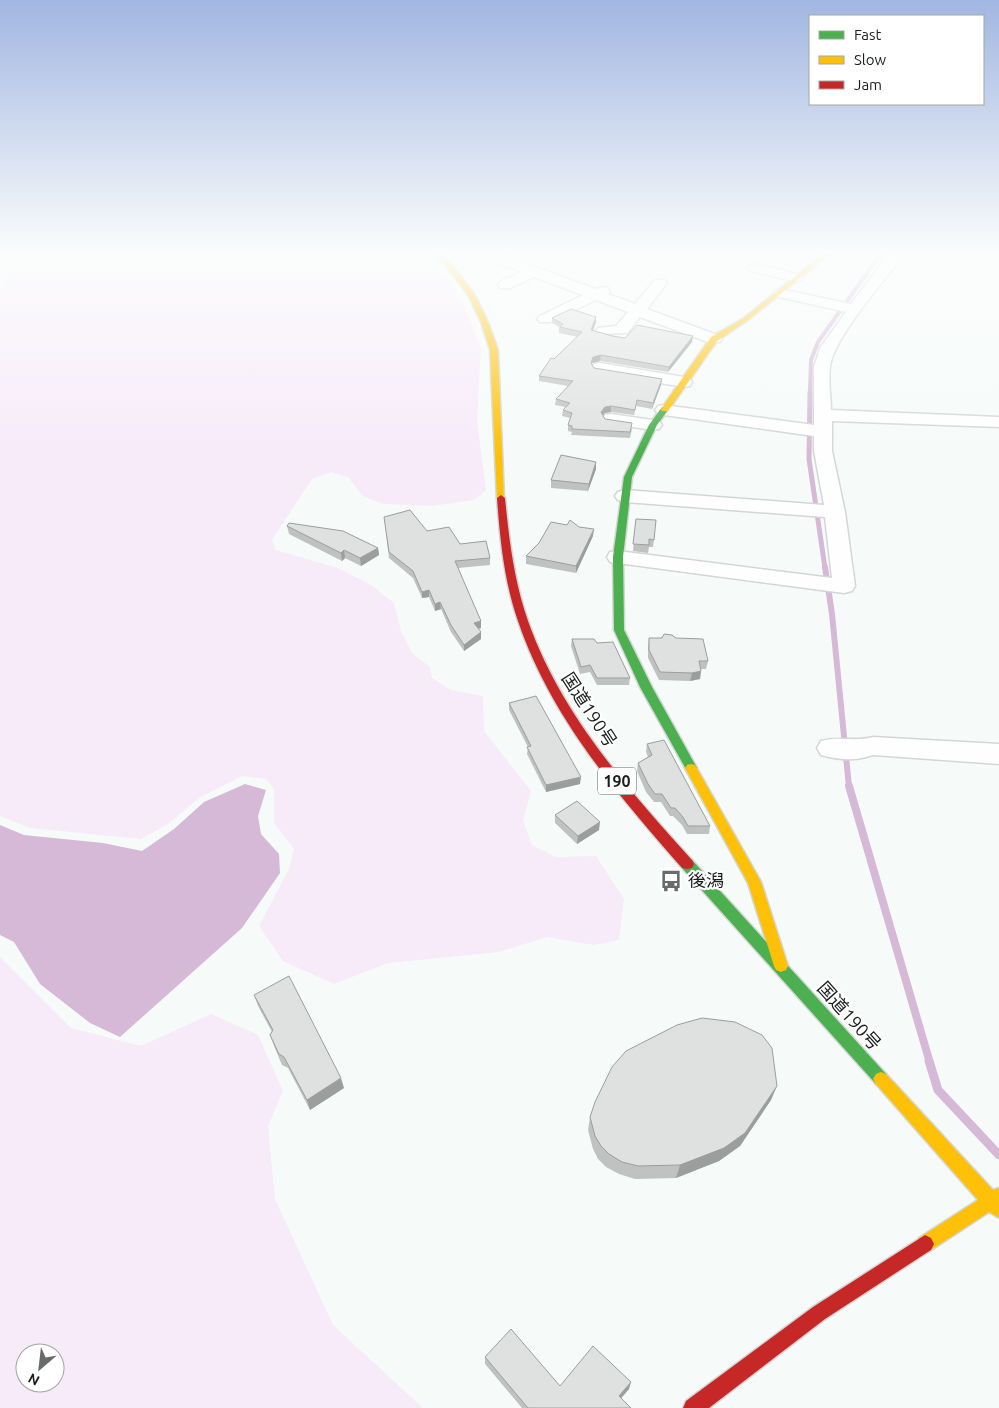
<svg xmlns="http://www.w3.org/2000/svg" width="999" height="1408" font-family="Ubuntu,'Noto Sans JP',sans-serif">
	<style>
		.green { fill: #f7eaf9; fill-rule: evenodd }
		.water { fill: #d6b9d7 }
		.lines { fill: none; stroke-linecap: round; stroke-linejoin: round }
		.stream-far4 { stroke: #d6b9d7; stroke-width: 4 }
		.stream-far3 { stroke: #d6b9d7; stroke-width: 5 }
		.stream-far2 { stroke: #d6b9d7; stroke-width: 6 }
		.stream-far1 { stroke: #d6b9d7; stroke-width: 8 }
		.stream { stroke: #d6b9d7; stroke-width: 9 }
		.street-casing { stroke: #d3d6d5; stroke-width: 3 }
		.fast-casing { stroke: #d3d6d5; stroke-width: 3 }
		.slow-casing { stroke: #d3d6d5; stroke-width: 3 }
		.jam-casing { stroke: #d3d6d5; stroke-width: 3 }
		.street { fill: #fefefe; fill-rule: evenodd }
		.fast { fill: #4caf50; fill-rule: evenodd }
		.slow { fill: #ffc107; fill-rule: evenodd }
		.jam { fill: #c62828; fill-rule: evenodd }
		.wall { fill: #bfc2c1 }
		.shaded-wall { fill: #9b9e9d }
		.building { fill: #dee1e0; stroke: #9b9e9d }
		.labels { text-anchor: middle; stroke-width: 4.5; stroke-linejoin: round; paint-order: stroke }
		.shield { fill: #fff; stroke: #5f6261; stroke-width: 1 }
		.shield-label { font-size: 16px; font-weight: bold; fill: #1b1e1d }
		.street-label { font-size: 18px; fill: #1b1e1d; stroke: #fff }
		.poi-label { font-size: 18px; fill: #1b1e1d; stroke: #fff; text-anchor: start }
	</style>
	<rect width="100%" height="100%" fill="#f6fbf9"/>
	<path class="green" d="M26 253H413L446 275 463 303 481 349 477 421 486 490 474 500 431 506 383 504 363 496 348 477 331 472 312 479 272 540 276 550 338 568 371 585 394 603 401 631 412 653 430 667 432 678 451 690 483 696 484 731 531 791 523 821 532 845 556 857 596 856 624 899 619 940 594 945 547 937 499 952 388 963 334 984 283 961 259 926 289 869 294 849 274 823V789L266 779 242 776 199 798 168 824 141 839 30 828 0 816V291L9 270Z
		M0 957 71 1028 141 1046 211 1014 258 1035 283 1091 268 1126 275 1199 333 1325 423 1408H0ZM25 1353H55V1383H25Z"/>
	<path class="water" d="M245 784 266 790 258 816 261 834 279 854 280 873 242 928 120 1037 90 1023 40 984 14 942 0 935V825L24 835 103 843 142 851 174 829 204 802Z"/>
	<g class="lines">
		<path class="stream-far4" d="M810 393 811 360 818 342 877 259 884 253"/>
		<path class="stream-far3" d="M810 392 809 459 825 568"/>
		<path class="stream-far2" d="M825 567 832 614 849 787"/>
		<path class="stream-far1" d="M849 786 930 1063"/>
		<path class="stream" d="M929 1061 938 1090 999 1155"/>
		<g class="street-casing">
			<path id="street" d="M477 253H498L595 289 603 287 608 288 610 291 608 294 635 304 655 280H665L667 283 647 309 720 336 722 339 720 342H708L640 317 627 333 598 334 596 331 598 328 616 326 628 312 596 300 550 322H540L537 319 540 316 583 295 534 277 510 288H500L498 285 500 282 521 272Z
				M890 253H905C885 281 834 336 830 367 828 381 831 396 831 410L999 417V427L832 421V451L845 512 855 586 852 591 844 593 610 562 607 557 610 552 618 551 832 578 825 517 625 502 618 500 615 496 618 492 625 490 824 505 814 451V436L664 415 658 414 655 410 658 406 664 405 814 425V367L820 348 846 312 775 296 773 293 780 289 851 304Z
				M755 264 802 275 804 278 797 282 750 271 748 268Z
				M600 363 690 378 692 382 690 386 684 387 594 372 592 368 594 364Z
				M611 414 653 420 659 421 662 425 659 429 653 430 605 423 602 419 605 415Z
				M873 737 999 744V764L873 755C856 761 838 760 821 755L817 748 821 741C838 736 855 742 873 737Z"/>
		</g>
		<g class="fast-casing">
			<path id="fast" d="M662 407 669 409 657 425 632 477 623 557 624 630 652 687 697 768 695 771H687L640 687 614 630 613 557 624 477 649 425Z
				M687 859 692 860 886 1074 889 1079 886 1084 881 1086 876 1084 682 868 680 864 682 860Z"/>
		</g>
		<g class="slow-casing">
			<path id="slow" d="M434 253H441L459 273 476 297 488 322 498 350 504 500H498L497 498 490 350 481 322 469 297 454 276Z
				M824 253H831L748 320 717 341 668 411H662L661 409 711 337 744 318Z
				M691 764 695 765 761 882 788 966 786 970 781 972 776 970 774 966 748 883 685 768 687 765Z
				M881 1072 886 1074 993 1190 999 1188V1218L989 1212 931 1250 925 1253 919 1250 916 1244 919 1238 978 1200 876 1084 873 1079 876 1074Z"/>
		</g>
		<g class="jam-casing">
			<path id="jam" d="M501 495 505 498C509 539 514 581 528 621 561 714 627 788 692 860L694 864 692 868 687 869 682 868C617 794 550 716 518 621 504 581 500 539 497 498Z
				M925 1235 931 1238 934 1244 931 1250 825 1319 709 1408H683L686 1401 813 1307Z"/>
		</g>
		<use href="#street" class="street"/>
		<use href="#fast" class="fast"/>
		<use href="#slow" class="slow"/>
		<use href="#jam" class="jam"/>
	</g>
	<path class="wall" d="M596 317V322L593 331 625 338 692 342 668 372 600 361 592 363V365L594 368 661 385 652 409 636 406 634 415 611 412 605 413 603 415 605 419 632 429 630 438 571 435 572 432 568 431V425L570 418 562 416 563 410 565 407 555 405 556 399 568 386 539 381V376L554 359 578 337 559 333V327L552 323V318Z
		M596 462V469L588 491 551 488V480Z
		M384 517 427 531 460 544 490 558V565L458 568 481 628 478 629 481 632V639L464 651 451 632 441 609 435 611 429 597 422 598 413 578 389 558Z
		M636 519 654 540 653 547H649L648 553 633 551Z
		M287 526 378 548 379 555 361 566 345 558 342 561 289 534Z
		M593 536 576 573 526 564V556Z
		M649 638 708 661 706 669H701L700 679 690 681 659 680 648 658V646Z
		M572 639 597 643 630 678 629 685H597L590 672 580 674 571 646Z
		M509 703 580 784 546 792 527 754 528 747 509 710Z
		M647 744 710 826 709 834H687L682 825 673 816H670L661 802H654L646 792 637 771 638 763 648 757 646 752Z
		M555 815 599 830 577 844 555 823Z
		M254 995 344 1088 310 1110 288 1068 282 1065 274 1046 270 1035 272 1032 258 1006Z
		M771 1100 740 1146 719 1161 676 1178 635 1179 619 1174 606 1167 598 1159 593 1149 588 1130 590 1117Z
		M485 1357 560 1386 629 1389 621 1398 631 1408H522L485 1364Z"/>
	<path class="shaded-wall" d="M596 317V322L591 336V330Z
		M693 336 692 342 668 372 669 367Z
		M601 355 600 361 592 363 590 369 591 363 593 357Z
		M662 379 661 385 652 409 653 403Z
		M611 406V412L605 413 600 418 601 412 605 407Z
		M596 462V469L588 491 589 484Z
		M594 529 593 536 576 573V566Z
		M378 548 379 555 361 566 360 558Z
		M344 550 345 558 342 561 341 553Z
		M429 590V597L422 598V592Z
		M440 602 441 609 435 611V604Z
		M481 621V628L474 630V623Z
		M481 632V639L464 651V645Z
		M701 671 700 679 690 681 692 673Z
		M581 777 580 784 546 792V785Z
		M600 822 599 830 577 844 578 836Z
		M341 1078 344 1088 310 1110 307 1100Z
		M777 1086 771 1100 740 1146 719 1161 676 1178 680 1165Z
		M631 1382 629 1389 617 1403 619 1396Z"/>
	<path class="building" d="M571 309 596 317 591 330 612 336 625 338 637 325 693 336 669 367 601 355 593 357 591 363 594 368 662 379 653 403 637 400 635 410 611 406 605 407 601 412 605 419 632 423 630 432 572 429V426L568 425 572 413 563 410 570 403 556 399 573 381 539 376 551 358 554 359 582 332 560 327 563 324 552 318Z
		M561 455 596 462 589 484 551 480Z
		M410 510 427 531 449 527 460 544 486 541 490 558 455 561 481 621 474 623 481 632 464 645 451 625 440 602 435 604 429 590 422 592 413 571 389 552 384 517Z
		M636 519 656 520 654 540 649 539V545L633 544Z
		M570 520 579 527 594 529 576 566 526 556 539 543 551 522 567 525Z
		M289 523 343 531 378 548 360 558 344 550 341 553 287 526Z
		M664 634 672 635 676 638 703 639 708 661H699L701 671 692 673 660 672 649 650V638H662Z
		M572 639H594L597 643 613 642 630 678H597L590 665 581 667Z
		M536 696 581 777 546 785 527 747 531 746 509 703Z
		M664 740 710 826H688L683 817 675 808H671L662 794H655L648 784 638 763 652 755 647 744Z
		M577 801 600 822 578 836 555 815Z
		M289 976 341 1078 307 1100 284 1057 279 1054 270 1035 273 1030 254 995Z
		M702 1018 735 1022 762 1035 772 1048 777 1086 745 1133 724 1148 680 1165 638 1166 622 1162 609 1154 601 1146 595 1136 590 1117 595 1102 612 1067 626 1051 677 1025Z
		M511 1329 560 1386 593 1346 631 1382 619 1396 631 1408H528L485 1357Z"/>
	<linearGradient id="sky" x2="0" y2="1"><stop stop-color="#a1b6e1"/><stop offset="0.56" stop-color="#fbfdfc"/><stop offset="1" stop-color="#fbfdfc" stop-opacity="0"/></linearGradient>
	<rect width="999" height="451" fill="url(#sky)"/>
	<defs>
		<g id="bus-bare" transform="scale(1.725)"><path d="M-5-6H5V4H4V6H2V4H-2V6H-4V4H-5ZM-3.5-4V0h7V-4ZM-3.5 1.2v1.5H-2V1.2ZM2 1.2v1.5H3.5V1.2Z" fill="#686b6a" stroke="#fff" stroke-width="2.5" paint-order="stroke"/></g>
	</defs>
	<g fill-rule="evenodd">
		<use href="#bus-bare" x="671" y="881"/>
	</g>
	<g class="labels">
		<rect class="shield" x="598" y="767.5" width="38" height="27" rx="4"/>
		<g class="shield-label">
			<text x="617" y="787">190</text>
		</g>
		<g class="street-label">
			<text transform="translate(589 710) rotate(57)" y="6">国道190号</text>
			<text transform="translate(849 1016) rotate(48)" y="6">国道190号</text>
		</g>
		<g class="poi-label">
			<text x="688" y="887">後潟</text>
		</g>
	</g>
	<rect x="809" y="15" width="175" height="90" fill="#ffffff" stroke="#a4a5a5"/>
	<rect x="819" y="31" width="25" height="8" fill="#4caf50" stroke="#a4a5a5"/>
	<text x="854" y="40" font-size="15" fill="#1b1e1d">Fast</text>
	<rect x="819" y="56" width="25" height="8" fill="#ffc107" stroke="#a4a5a5"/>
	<text x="854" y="65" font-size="15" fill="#1b1e1d">Slow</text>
	<rect x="819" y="81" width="25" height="8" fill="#c62828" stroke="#a4a5a5"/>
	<text x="854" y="90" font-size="15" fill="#1b1e1d">Jam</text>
	<g transform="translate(40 1368) rotate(208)"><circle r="24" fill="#ffffff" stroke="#a4a5a5"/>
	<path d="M0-4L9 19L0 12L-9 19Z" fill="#686b6a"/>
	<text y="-8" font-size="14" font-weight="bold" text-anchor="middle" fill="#1b1e1d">N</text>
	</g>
</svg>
